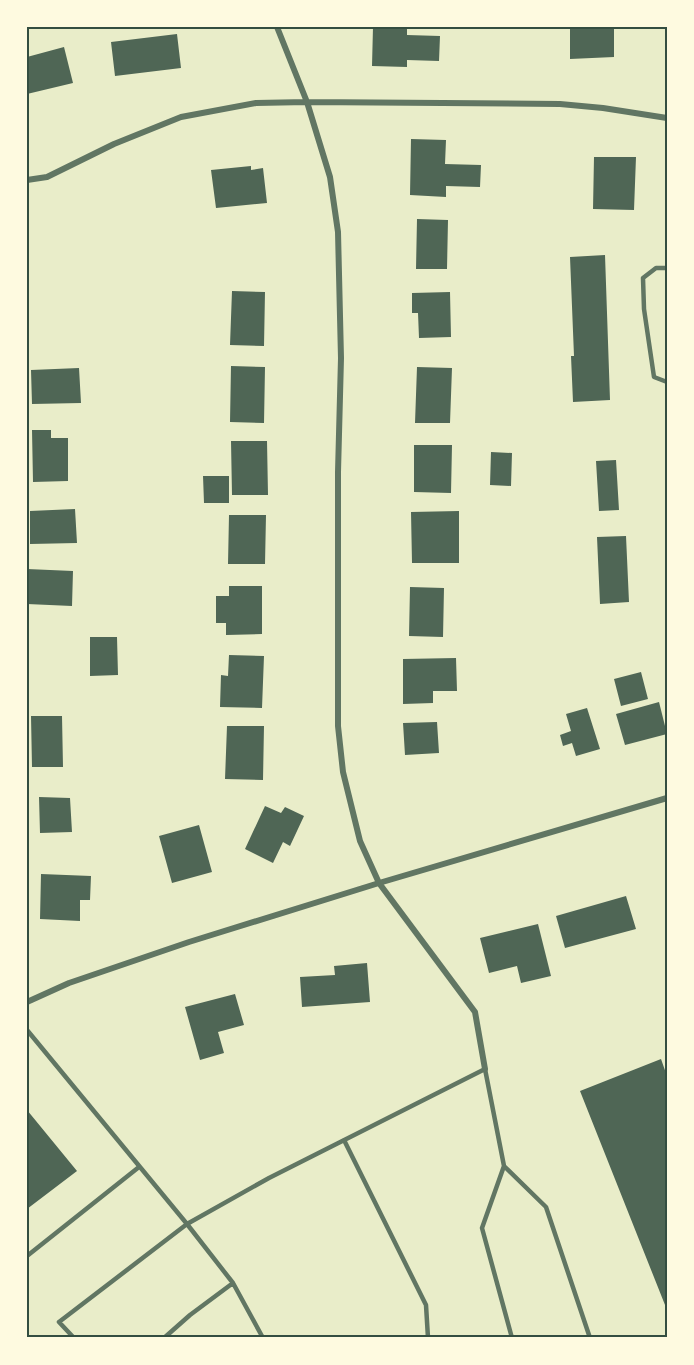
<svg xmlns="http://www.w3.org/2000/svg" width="694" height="1365" font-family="'PT Sans',sans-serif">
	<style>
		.building { fill: #4f6655 }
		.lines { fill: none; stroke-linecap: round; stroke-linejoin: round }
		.service { stroke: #617663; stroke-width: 4.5 }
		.minor { stroke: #617663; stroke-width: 6 }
		.neatline { fill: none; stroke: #344e41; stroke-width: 2 }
	</style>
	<rect width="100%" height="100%" fill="#e9edc9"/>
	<path class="building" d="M373 27H407V35L440 36 439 61 407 60V67L372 66Z
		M570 27H614V57L570 59Z
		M177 34 181 68 115 76 111 42Z
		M64 47 73 83 27 94V57Z
		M411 139 446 140 445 164 481 165 480 187 446 186V197L410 195Z
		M594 157H636L634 210 593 209Z
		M251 166V170L263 168 267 203 216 208 211 170Z
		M417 219 448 220 447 269H416Z
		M605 255 610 400 573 402 571 356H574L570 257Z
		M232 291 265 292 264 346 230 345Z
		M450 292 451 337 419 338 418 313H412V293Z
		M231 366 265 367 264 423 230 422Z
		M417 367 452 368 450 423H415Z
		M79 368 81 403 32 404 31 370Z
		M32 430H51V438H68V481L33 482Z
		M231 441H267L268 495H232Z
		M414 445H452L451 493 414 492Z
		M491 452 512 453 511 486 490 485Z
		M616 460 619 510 599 511 596 461Z
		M203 476H229V503H204Z
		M75 509 77 543 30 544V511Z
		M459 511V563H412L411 512Z
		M229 515H266L265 564H228Z
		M626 536 629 602 600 604 597 537Z
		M27 569 73 571 72 606 27 604Z
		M229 586H262V634L226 635V623H216V596H229Z
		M410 587 444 588 443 637 409 636Z
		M90 637H117L118 675 90 676Z
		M229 655 264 656 262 708 220 707 221 675 228 676Z
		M456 658 457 691H433V703L403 704V659Z
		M641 672 648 699 621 706 614 679Z
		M659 702 667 734 625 745 616 714Z
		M587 708 600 749 576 756 572 743 563 746 560 735 571 731 566 714Z
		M31 716H62L63 767H32Z
		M437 722 439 753 405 755 403 723Z
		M227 726H264L263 780 225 779Z
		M39 797 70 798 72 832 40 833Z
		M265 806 281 813 285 807 304 816 290 846 283 842 273 863 245 849Z
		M199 825 212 872 172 883 159 836Z
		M41 874 91 876 90 900H80V921L40 919Z
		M626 896 636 929 565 948 556 916Z
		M538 924 551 976 521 983 517 966 489 973 480 938Z
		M367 963 370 1002 302 1007 300 977 335 975 334 966Z
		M235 994 244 1025 218 1032 224 1053 200 1060 185 1007Z
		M661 1059 667 1076V1310L580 1091Z
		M27 1110 77 1171 27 1209Z"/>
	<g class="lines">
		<path class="service" d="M667 268H656L643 278 644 309 654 377 667 382
			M27 1030 187 1224 233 1283 263 1338
			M344 1140 426 1305 428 1338
			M504 1166 546 1207 590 1338
			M27 1256 139 1167
			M74 1338 59 1322 187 1224 269 1178 485 1069 504 1166 482 1228 512 1338
			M164 1338 190 1315 233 1283"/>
		<path class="minor" d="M277 27 307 102 330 177 338 232 341 358 338 472V726L343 772 360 841 379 883 475 1012 485 1069
			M27 180 47 177 114 144 181 117 256 103 307 102 560 104 603 108 667 118
			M27 1002 69 983 189 942 379 883 667 798"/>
	</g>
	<rect width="694" height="1365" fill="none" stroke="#fefae0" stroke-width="57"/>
	<rect x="28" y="28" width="638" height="1308" class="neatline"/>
</svg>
